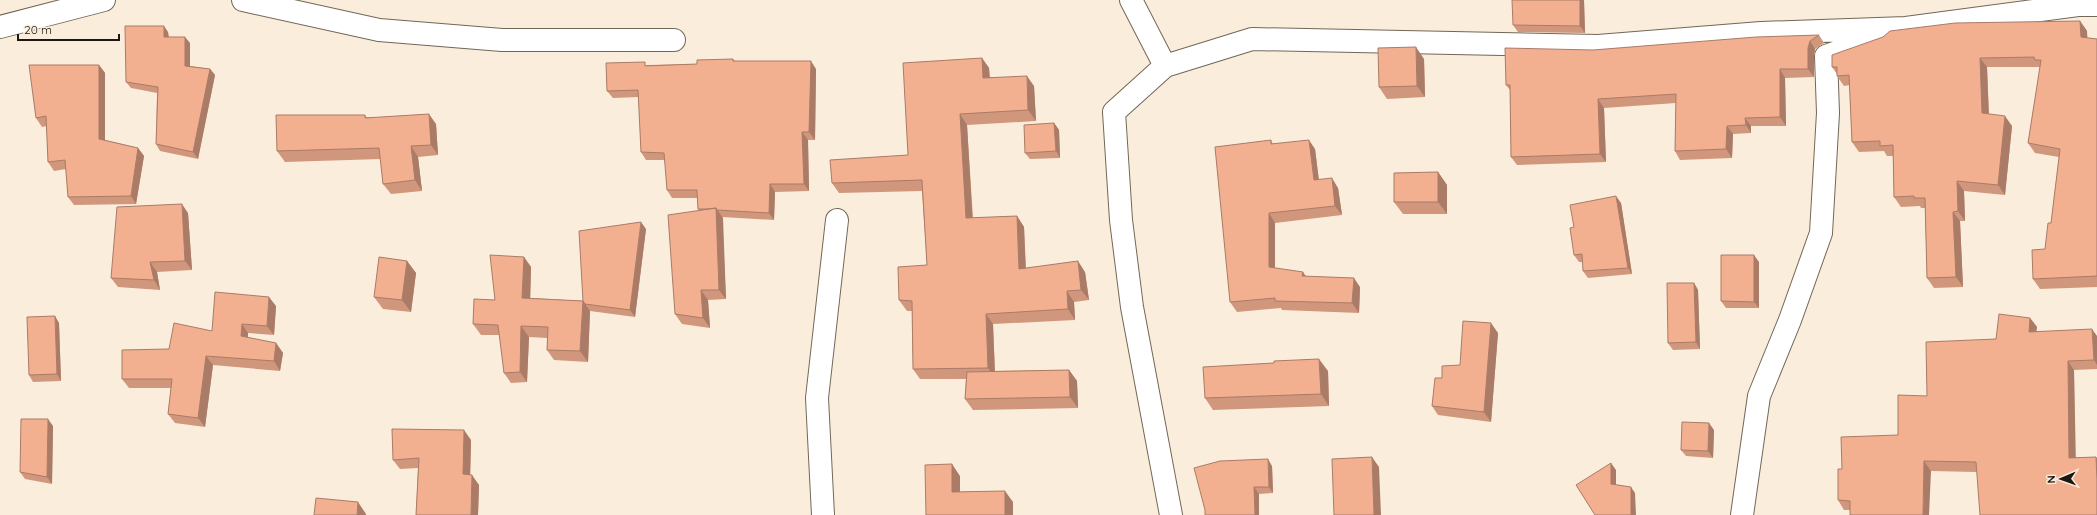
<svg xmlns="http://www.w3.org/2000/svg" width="2097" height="515" font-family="Quicksand,sans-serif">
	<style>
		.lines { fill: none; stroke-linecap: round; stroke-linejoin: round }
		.minor-casing { stroke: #726757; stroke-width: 24 }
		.minor { stroke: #fff; stroke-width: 22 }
		.wall { fill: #d1977d }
		.shaded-wall { fill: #aa7b66 }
		.building { fill: #f3b091; stroke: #aa7b66 }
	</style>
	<rect width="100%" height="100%" fill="#faeddc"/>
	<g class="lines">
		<g class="minor-casing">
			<path id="minor" d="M243 0 379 30 502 40H674
				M1131 0 1165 66 1114 112 1121 220 1132 307 1171 515
				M0 27 104 0
				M1165 66 1252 39 1598 46 1761 33 1906 28 2078 5H2097
				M823 515 817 398 837 220
				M1742 515 1759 396 1790 320 1821 233 1828 113 1826 56 1886 35"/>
		</g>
		<use href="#minor" class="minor"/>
	</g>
	<path class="wall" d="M1584 0 1585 33 1518 32 1513 25Z
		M2080 21 2087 31V38L2097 39V287L2040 289 2033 279 2045 249 2051 223 2059 157 2035 153 2028 143 2040 68 2039 67H1987L1989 114 2012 126 2005 195 1964 191 1965 221H1960L1963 287 1934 288 1927 278 1925 208H1921L1920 206 1901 207 1894 197 1893 156H1887L1884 151 1859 152 1852 142 1850 85 1844 86 1837 76V74L1832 67Z
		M168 32 169 37 190 43V66L210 69 215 75 198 159 160 151 156 144 157 93 131 88 126 82Z
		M1819 35 1824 43 1815 49 1814 56V77L1785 78 1786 126H1751V133L1733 134 1732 158 1680 160 1675 151 1676 103 1604 108 1606 162 1517 165 1511 157 1510 90 1506 85 1593 50Z
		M982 58 989 68 990 77 1034 86 1036 121 967 125 973 218 1017 216 1024 227 1026 268 1085 272 1089 300 1074 302 1075 320 993 324 995 371 1069 370 1077 381 1078 408 973 410 965 399 966 379H920L913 369 912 311H907L899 300 927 265 922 191 839 193 832 183 908 155Z
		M733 59 735 61 816 69 815 140H808L809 191 775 192 774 220 722 217 726 299 708 300 710 328 682 324 675 314 699 211 698 209 697 198H672L667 190 665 160H646L641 152 639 97 613 98 607 91 647 65 697 64Z
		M1424 59 1425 97 1387 99 1379 87Z
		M99 65 105 73V140L138 148 144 156 136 204 74 205 68 197 66 169 54 171 48 162 47 126 42 127 36 118Z
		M365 115 366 117 436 124 438 155 418 157 422 191 391 194 383 184 381 159 285 162 277 151Z
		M1054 123 1059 130 1060 158 1030 159 1025 153Z
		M1271 140 1273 144 1315 149 1319 180 1338 188 1342 215 1275 223V268L1306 276 1360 287 1359 313 1282 310 1281 308 1237 312 1230 302Z
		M1438 172 1447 185V214H1403L1394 202Z
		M1621 203 1632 274 1588 278 1583 271V262H1579L1574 255V227Z
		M188 213 192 270 157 272 160 290 118 287 111 278Z
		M646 229 635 317 590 311 588 362 554 360 547 350V338L529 337 527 382 511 383 504 373 500 335H481L473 324 495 300 524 257 531 267 530 298 583 301Z
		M407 261 416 273 411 312 383 309 374 297Z
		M1759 262V308H1726L1721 301Z
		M1694 283 1698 290 1700 349 1673 350 1668 343Z
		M276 306 274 335 248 333V338L276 343 283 353 280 371 213 365 205 427 175 423 168 414 171 388H129L122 379 212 331Z
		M2030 318 2037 327 2036 331 2097 336V369L2074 370 2075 458 2096 457 2097 459V515L1976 472 1931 471 1850 510H1844L1838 500 1842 469 1898 435 1996 339Z
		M59 323 61 381 33 382 29 375Z
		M1498 333 1491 422 1438 415 1432 406 1442 378 1460 365Z
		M1274 363 1328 371 1329 406 1213 410 1205 398Z
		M53 426 52 484 25 479 20 472Z
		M1714 430 1713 458 1686 456 1681 450Z
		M471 440 470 475 479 485 478 515H416L418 468 400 469 393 460Z
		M1272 466 1273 493 1259 494 1205 515Z"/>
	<path class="shaded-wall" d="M1580 0H1584L1585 33 1580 26Z
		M2080 21 2087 31 2088 47 2081 37Z
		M164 26 168 32 169 44 164 37Z
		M185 37 190 43V73L185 66Z
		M1810 41 1815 49 1814 56V77L1808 69V48Z
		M1416 47 1424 59 1425 97 1417 86Z
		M982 58 989 68 990 88 983 78Z
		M1980 58 1987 67 1989 122 1982 113Z
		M811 61 816 69 815 140 809 132Z
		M99 65 105 73V148L99 139Z
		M210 69 215 75 198 159 193 152Z
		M1780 69 1785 78 1786 126 1780 117Z
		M1027 76 1034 86 1036 121 1028 110Z
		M1598 99 1604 108 1606 162 1600 154Z
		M429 114 436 124 438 155 431 145Z
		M960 114 967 125 973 228 966 218Z
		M2005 116 2012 126 2005 195 1998 185Z
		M1745 118 1751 126V133L1746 125Z
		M1054 123 1059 130 1060 158 1056 151Z
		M1727 126 1733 134 1732 158 1726 149Z
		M802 132 808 140 809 191 804 184Z
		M1309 140 1315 149 1320 190 1314 180Z
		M411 146 418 157 422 191 415 180Z
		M138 148 144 156 136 204 131 196Z
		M1438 172 1447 185V214L1438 202Z
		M1332 178 1338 188 1342 215 1335 206Z
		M1957 181 1964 191 1965 221 1958 211Z
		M770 184 775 192 774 220 769 213Z
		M1616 196 1621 203 1632 274 1628 268Z
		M182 204 188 213 192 270 185 261Z
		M716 208 723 218 726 299 719 290Z
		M1953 212 1960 221 1963 287 1956 277Z
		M1269 213 1275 223V276L1269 267Z
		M1017 216 1024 227 1026 279 1019 269Z
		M641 222 646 229 635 317 630 310Z
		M1754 255 1759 262V308L1754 302Z
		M524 257 531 267 530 308 522 298Z
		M407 261 416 273 411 312 402 300Z
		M1078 261 1085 272 1089 300 1081 290Z
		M150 262 157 272 160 290 154 280Z
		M1303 272 1309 281 1302 276Z
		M1354 278 1360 287 1359 313 1352 303Z
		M1694 283 1698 290 1700 349 1696 342Z
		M701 290 708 300 710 328 703 318Z
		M1067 291 1074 302 1075 320 1068 309Z
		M269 297 276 306 274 335 267 326Z
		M583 301 590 311 588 362 580 351Z
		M986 314 993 324 995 378 988 368Z
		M55 316 59 323 61 381 57 374Z
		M2030 318 2037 327 2035 341 2029 332Z
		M1491 323 1498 333 1491 422 1484 412Z
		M242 324 248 333 247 346 241 336Z
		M521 326 529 337 527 382 520 372Z
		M2092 329 2097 336V365L2094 360Z
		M276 343 283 353 280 371 274 361Z
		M206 356 213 365 205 427 198 418Z
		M1319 359 1328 371 1329 406 1321 394Z
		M2068 361 2074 370 2076 467 2069 458Z
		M1069 370 1077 381 1078 408 1070 397Z
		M48 419 53 426 52 484 47 477Z
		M1709 423 1714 430 1713 458 1708 451Z
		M464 430 471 440 470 484 463 474Z
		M1372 457 1379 467 1381 515H1374Z
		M2096 457 2097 459V480Z
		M1268 459 1272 466 1273 493 1269 487Z
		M1924 461 1931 471 1929 515H1923Z
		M1611 463 1616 470V491L1611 484Z
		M952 464 960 476V503L952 492Z
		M472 475 479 485 478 515H471Z
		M1254 487 1259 494V515H1255Z
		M1631 487 1635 493 1636 515H1631Z
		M1005 491 1013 502V515H1005Z
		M358 502 366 514V515H357Z"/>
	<path class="building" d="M1512 0H1580V26L1513 25Z
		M2080 21 2081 37 2097 39V276L2033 279 2032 250 2045 249 2048 223H2051L2060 149 2028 143 2041 60H2035L2034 57 1980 58 1982 113 2005 116 1998 185 1957 181 1958 211 1953 212 1956 277 1927 278 1925 198H1914V196L1894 197 1893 145 1880 146V141L1852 142 1849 75 1837 76V67H1832V55L1883 37 1890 31 1955 23Z
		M125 26H164V37H185V66L210 69 193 152 156 144 158 87 126 82Z
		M1819 35 1810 41 1808 48V69H1780V117L1745 118 1746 125 1727 126 1726 149 1675 151 1676 94 1598 99 1600 154 1511 157 1510 85H1506L1505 48 1593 50 1756 37Z
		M1416 47 1417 86 1379 87 1378 48Z
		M982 58 983 78 1027 76 1028 110 960 114 966 218 1017 216 1019 269 1078 261 1081 290 1067 291 1068 309 986 314 988 368 913 369 912 301 899 300 898 267 927 265 922 180 832 183 830 160 908 155 903 63Z
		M733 59V61H811L809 132H802L804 184H770L769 213 717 210 716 208 708 209H698L697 190H667L664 153 641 152 638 90 607 91 606 63 645 62V66L697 64V60Z
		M29 65H99V139L138 148 131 196 68 197 65 160 48 162 46 116 36 118Z
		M429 114 431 145 411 146 415 180 383 184 379 148 277 151 276 115H365V118Z
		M1054 123 1056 151 1025 153 1024 125Z
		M1271 140V144L1309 140 1314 180 1332 178 1335 206 1269 213V267L1303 272 1302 276 1354 278 1352 303 1275 301V298L1230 302 1215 147Z
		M1438 172V202H1394V173Z
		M1616 196 1628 268 1583 271 1582 254 1574 255 1570 228 1574 227 1570 205Z
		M182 204 185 261 150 262 154 280 111 278 117 207Z
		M716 208 719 290H701L703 318 675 314 668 215Z
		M641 222 630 310 585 304 583 301 579 231Z
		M490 255 524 257 522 298 583 301 580 351 547 350 548 327 521 326 520 372 504 373 498 325 473 324 474 299 495 300Z
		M1721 255H1754V302L1721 301Z
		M379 257 407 261 402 300 374 297Z
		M1667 283H1694L1696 342 1668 343Z
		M215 292 269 297 267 326 242 324 241 336 276 343 274 361 206 356 198 418 168 414 172 379H122V350L169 349 174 323 212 331Z
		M1999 314 2030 318 2029 332 2092 329 2094 360 2068 361 2069 458 2096 457 2097 480V515H1980L1976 462 1924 461 1923 515H1850V501L1838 500V469H1842L1841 437 1898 435V395L1927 396 1926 342 1996 339Z
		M55 316 57 374 29 375 27 317Z
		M1463 321 1491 323 1484 412 1432 406 1435 378H1442V366L1460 365Z
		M1319 359 1321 394 1205 398 1203 367 1274 363V361Z
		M1069 370 1070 397 965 399 967 372Z
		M21 419H48L47 477 20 472Z
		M1682 422 1709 423 1708 451 1681 450Z
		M392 429 464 430 463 474 472 475 471 515H416L419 458 393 460Z
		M1372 457 1374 515H1334L1332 459Z
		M1268 459 1269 487H1254L1255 515H1205V510L1194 468 1220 461Z
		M1611 463V484L1631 487V515H1595L1576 485Z
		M952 464V492L1005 491V515H926L925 465Z
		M316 498 358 502 357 515H314Z"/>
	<g transform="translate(2061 479) rotate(268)" stroke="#faeddc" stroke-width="3" paint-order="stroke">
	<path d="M0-3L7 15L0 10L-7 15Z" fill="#1c1711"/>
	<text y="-6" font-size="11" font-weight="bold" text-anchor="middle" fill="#1c1711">N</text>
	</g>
	<path d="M18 34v6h101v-6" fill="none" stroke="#1c1711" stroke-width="2"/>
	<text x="24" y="34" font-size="12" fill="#1c1711" stroke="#faeddc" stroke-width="3" paint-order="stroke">20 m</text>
</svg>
